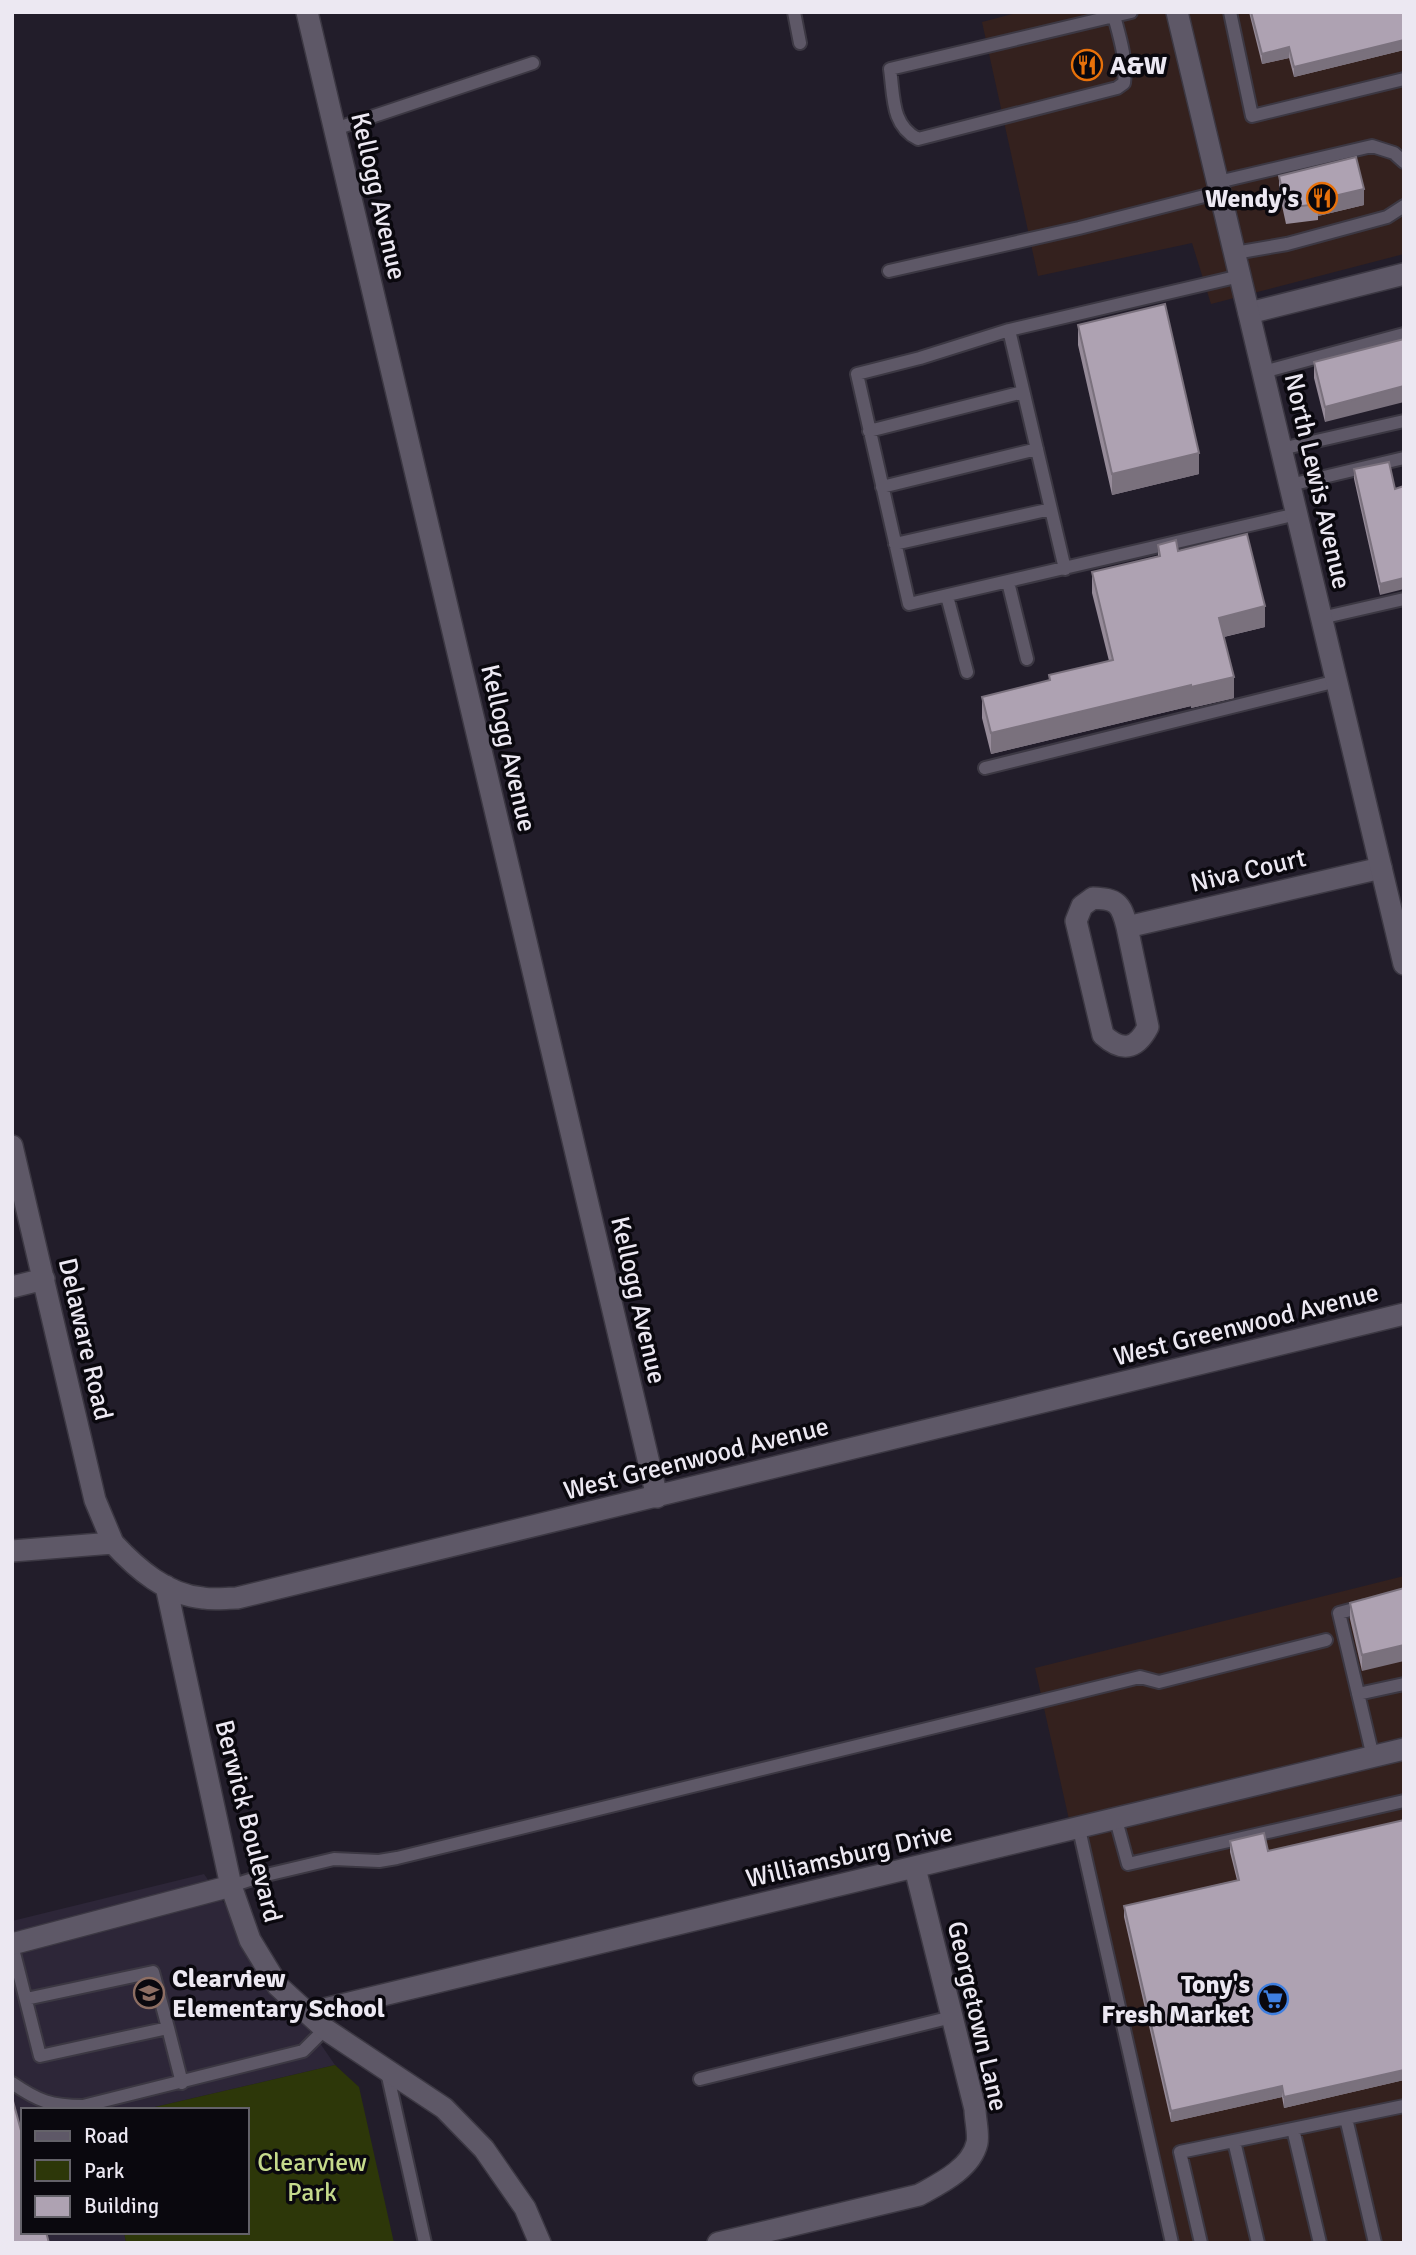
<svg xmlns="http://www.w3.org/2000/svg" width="1416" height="2255" font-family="Signika,sans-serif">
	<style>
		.commercial { fill: #34211e }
		.built { fill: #2d2638 }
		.green { fill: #2d3709 }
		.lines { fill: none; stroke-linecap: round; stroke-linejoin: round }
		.lane-casing { stroke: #3c3843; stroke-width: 16 }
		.street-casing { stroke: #3c3843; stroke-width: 24 }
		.secondary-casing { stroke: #3c3843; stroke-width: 24 }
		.lane { stroke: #5e5867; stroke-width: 12 }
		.street { stroke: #5e5867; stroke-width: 21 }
		.secondary { stroke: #5e5867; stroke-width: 21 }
		.wall { fill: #968b99 }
		.shaded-wall { fill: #7a717d }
		.building { fill: #aea2b2; stroke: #7a717d; stroke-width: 2 }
		.labels { text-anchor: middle; stroke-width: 7; stroke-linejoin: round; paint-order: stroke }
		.poi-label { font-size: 26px; font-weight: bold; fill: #ece8f2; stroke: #0a080e; text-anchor: start }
		.street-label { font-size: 26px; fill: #ece8f2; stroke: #0a080e }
		.park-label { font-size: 26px; fill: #c5da8c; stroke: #0a080e }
	</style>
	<rect width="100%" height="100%" fill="#221d2a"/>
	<path class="commercial" d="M1020 12H1404V254L1211 304 1192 243 1038 276 982 22Z
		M1404 1576V2243H1164L1035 1668Z"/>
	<path class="built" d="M204 1874 335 2065 142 2110H23V2232H124L126 2243H12V1921Z"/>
	<path class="green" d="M335 2065 359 2087 394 2243H126L124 2232H247V2110H142Z"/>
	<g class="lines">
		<g class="lane-casing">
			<path id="lane" d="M794 12 800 43
				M1230 12 1252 116 1404 79
				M1114 16C1120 38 1127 60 1124 83L1117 88 918 139C891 125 894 97 890 69L1114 16 1131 12
				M335 129 533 63
				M1218 182 1372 146 1394 153 1404 162
				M1235 253 1287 244 1387 217 1404 206
				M889 271 1079 228 1220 192
				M1240 276 1009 330 920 358 857 374 909 604 1297 514
				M1009 330 1065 569
				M1263 372 1404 334
				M869 431 1023 392
				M1281 449 1404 421
				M1290 485 1404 458
				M882 487 1037 449
				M895 544 1051 509
				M1008 582 1027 659
				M947 596 967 672
				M1321 618 1404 599
				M985 768 1337 681
				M1365 1606 1339 1613 1373 1757
				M1358 1694 1404 1684
				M1116 1820 1128 1864 1404 1801
				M1079 1829 1172 2243
				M231 1886 262 1876 334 1859 379 1861 397 1858 1140 1677 1159 1682 1326 1640
				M12 1945 40 2056 168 2028 182 2083
				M26 1999 153 1972 168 2028
				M387 2072 425 2243
				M700 2079 952 2017
				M12 2083C38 2101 51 2106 83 2106L303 2051 325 2029
				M1346 2118 1375 2243
				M1293 2129 1320 2243
				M1234 2141 1258 2243
				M1201 2243 1180 2152 1404 2106"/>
		</g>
		<g class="street-casing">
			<path id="street" d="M307 12 657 1497
				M1249 313 1404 274
				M1127 927C1121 903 1117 899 1093 898L1082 906 1076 921 1103 1035C1122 1052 1136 1050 1148 1027L1127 927 1381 868
				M12 1146 95 1500 113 1543
				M12 1287 44 1279
				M12 1551 113 1543C137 1569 167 1595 203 1598 214 1600 226 1598 237 1598L1404 1314
				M166 1586 231 1886 250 1940 278 1986 325 2029 444 2108 484 2149 525 2208 540 2243
				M12 1944 231 1886
				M308 2013 1404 1749
				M718 2243 919 2195C939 2184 971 2169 977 2143 979 2134 975 2119 975 2109L915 1868"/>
		</g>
		<g class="secondary-casing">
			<path id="secondary" d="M1177 12 1404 964"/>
		</g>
		<use href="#lane" class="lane"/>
		<use href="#street" class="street"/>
		<use href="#secondary" class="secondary"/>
	</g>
	<path class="wall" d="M1249 12H1404V50L1294 77 1289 58 1262 64Z
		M1279 176 1364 205 1318 216V220L1286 224 1279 192Z
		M1078 325 1199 474 1112 495 1078 345Z
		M1404 339 1325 422 1314 378V362Z
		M1389 462 1380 595 1354 479V469Z
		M1158 545 1178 551 1265 627 1224 637 1234 698 1191 708V706L991 754 982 718V697L1049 680V675L1109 661 1092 593V572L1158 556Z
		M1404 1588 1362 1671 1350 1619V1603Z
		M1404 1820V2080L1284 2108 1282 2097 1171 2122 1124 1917V1906L1237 1880 1230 1852V1841L1268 1851Z"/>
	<path class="shaded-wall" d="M1404 40V50L1294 77V67Z
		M1289 47V58L1262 64V54Z
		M1364 189V205L1318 216 1317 200Z
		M1404 386V402L1325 422V407Z
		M1199 453V474L1112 495V474Z
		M1404 578V589L1380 595V584Z
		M1265 606V627L1219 638V618Z
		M1234 677V698L1191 708V687Z
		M1191 685V706L991 754V733Z
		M1404 1645V1661L1362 1671V1655Z
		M1404 2070V2080L1284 2108V2097Z
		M1282 2086V2097L1171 2122V2111Z"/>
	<path class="building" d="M1251 12H1404V40L1294 67 1289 47 1262 54Z
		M1356 157 1364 189 1317 200 1318 204 1286 208 1279 176Z
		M1165 304 1199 453 1112 474 1078 325Z
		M1404 339V386L1325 407 1314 362Z
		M1389 462 1395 489 1404 486V578L1380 584 1354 469Z
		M1247 534 1265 606 1219 618 1234 677 1191 687V685L991 733 982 697 1050 680 1049 675 1113 660 1092 572 1160 556 1158 545 1176 540 1178 551Z
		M1404 1588V1645L1362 1655 1350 1603Z
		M1404 1820V2070L1284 2097 1282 2086 1171 2111 1124 1906 1239 1880 1230 1841 1264 1833 1268 1851Z
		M12 2101H13L23 2138V2232H46L49 2243H12Z"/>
	<defs>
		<g id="restaurant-ring" transform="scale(1.575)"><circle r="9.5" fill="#0a080e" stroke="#e8710a" stroke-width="1.5"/><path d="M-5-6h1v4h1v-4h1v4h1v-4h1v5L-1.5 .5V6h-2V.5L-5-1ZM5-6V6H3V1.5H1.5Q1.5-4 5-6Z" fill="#e8710a"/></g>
		<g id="school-ring" transform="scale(1.575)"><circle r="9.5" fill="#0a080e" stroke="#8d6e63" stroke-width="1.5"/><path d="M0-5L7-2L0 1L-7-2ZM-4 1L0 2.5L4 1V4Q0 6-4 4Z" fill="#8d6e63"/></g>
		<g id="supermarket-ring" transform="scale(1.575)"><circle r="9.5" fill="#0a080e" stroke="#3f7fe0" stroke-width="1.5"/><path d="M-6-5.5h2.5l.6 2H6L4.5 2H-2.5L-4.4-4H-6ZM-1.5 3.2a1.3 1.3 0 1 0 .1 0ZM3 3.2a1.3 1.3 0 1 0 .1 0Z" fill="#3f7fe0"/></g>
	</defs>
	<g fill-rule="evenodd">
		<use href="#restaurant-ring" x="1087" y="65"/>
		<use href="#restaurant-ring" x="1322" y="198"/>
		<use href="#school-ring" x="149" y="1993"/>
		<use href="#supermarket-ring" x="1273" y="1999"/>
	</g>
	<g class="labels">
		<g class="poi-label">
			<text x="1110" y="74">A&amp;W</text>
			<text x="1299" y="207" text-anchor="end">Wendy's</text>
			<text x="172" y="1987">Clearview<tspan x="172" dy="30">Elementary School</tspan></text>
			<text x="1250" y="1993" text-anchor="end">Tony's<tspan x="1250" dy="30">Fresh Market</tspan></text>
		</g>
		<g class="street-label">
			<text transform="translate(379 196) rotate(77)" y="9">Kellogg Avenue</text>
			<text transform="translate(1318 481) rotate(77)" y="9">North Lewis Avenue</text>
			<text transform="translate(509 748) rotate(77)" y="9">Kellogg Avenue</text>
			<text transform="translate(1248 870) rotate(-13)" y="9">Niva Court</text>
			<text transform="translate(639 1300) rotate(77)" y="9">Kellogg Avenue</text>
			<text transform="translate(1246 1324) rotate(-14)" y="9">West Greenwood Avenue</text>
			<text transform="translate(86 1339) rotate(77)" y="9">Delaware Road</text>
			<text transform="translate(696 1458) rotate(-14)" y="9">West Greenwood Avenue</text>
			<text transform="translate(249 1821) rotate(76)" y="9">Berwick Boulevard</text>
			<text transform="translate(849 1855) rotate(-13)" y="9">Williamsburg Drive</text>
			<text transform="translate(978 2016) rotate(77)" y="9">Georgetown Lane</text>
		</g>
		<g class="park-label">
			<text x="312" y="2171">Clearview<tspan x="312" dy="30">Park</tspan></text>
		</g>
	</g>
	<rect width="1416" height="2255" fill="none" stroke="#ece8f2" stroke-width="28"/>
	<rect x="21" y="2108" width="228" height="126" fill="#0a080e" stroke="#646269" stroke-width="2"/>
	<rect x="35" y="2131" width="35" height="10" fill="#5e5867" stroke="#646269" stroke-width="2"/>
	<text x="84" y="2143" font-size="21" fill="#ece8f2">Road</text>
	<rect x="35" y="2160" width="35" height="21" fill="#2d3709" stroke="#646269" stroke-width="2"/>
	<text x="84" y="2178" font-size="21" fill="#ece8f2">Park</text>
	<rect x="35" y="2196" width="35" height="21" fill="#aea2b2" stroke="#646269" stroke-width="2"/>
	<text x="84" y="2213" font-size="21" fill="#ece8f2">Building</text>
</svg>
